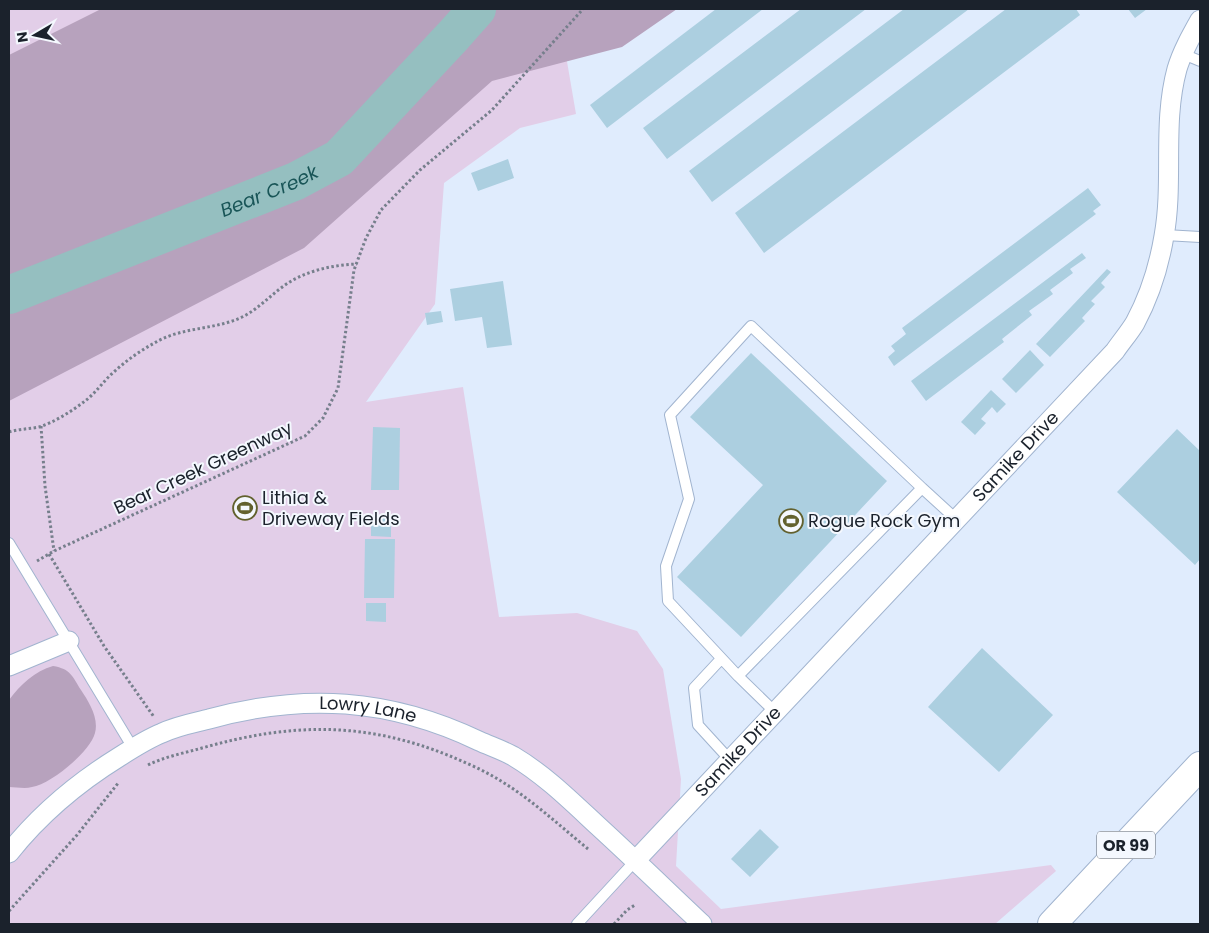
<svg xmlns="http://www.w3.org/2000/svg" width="1209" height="933" font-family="Poppins,sans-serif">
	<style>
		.green { fill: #e2cee8 }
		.forest { fill: #b7a2bd }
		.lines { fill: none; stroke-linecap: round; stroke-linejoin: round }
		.river { stroke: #95bfc0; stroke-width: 38 }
		.building { fill: #accfe0 }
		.lane-casing { stroke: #a1b4cf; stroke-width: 12 }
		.street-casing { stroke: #a1b4cf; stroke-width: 21 }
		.primary-casing { stroke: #a1b4cf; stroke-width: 30 }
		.path { stroke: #767f8c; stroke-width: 3; stroke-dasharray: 2.5 2.5; stroke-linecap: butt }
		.lane { stroke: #fff; stroke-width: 10 }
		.street { stroke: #fff; stroke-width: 19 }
		.primary { stroke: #fff; stroke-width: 28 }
		.labels { text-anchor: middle; stroke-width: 4; stroke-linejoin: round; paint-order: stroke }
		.shield { fill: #f4f8fe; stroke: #5c626b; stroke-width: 1 }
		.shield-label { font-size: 16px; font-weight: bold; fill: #1b222c }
		.street-label { font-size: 18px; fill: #1b222c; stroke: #f4f8fe }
		.poi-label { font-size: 18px; fill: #1b222c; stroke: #f4f8fe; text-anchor: start }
		.water-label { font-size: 19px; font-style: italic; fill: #195557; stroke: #f4f8fe }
	</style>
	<rect width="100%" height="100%" fill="#e0ecfd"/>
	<path class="green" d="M9 9H558L576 114 520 128 444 183 435 304 366 402 463 387 499 617 577 613 637 631 663 669 681 779 676 866 721 909 1051 865 1056 871 995 924H9Z"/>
	<path class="forest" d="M101 9H677L622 47 492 81 304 248 9 401V55Z
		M53 666C71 669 72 676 81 690 89 702 99 718 95 733 90 752 51 784 32 787 25 789 16 787 9 787V700C20 685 35 671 53 666Z"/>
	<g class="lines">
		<path class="river" id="s1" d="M9 295 296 181 339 158 454 35 477 9"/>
	</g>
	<path class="building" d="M716 9H763L607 128 590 105Z
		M801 9H866L667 159 643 128Z
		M904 9H969L712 202 689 171Z
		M1006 9H1076L1080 15 764 253 735 213Z
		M1128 9H1147L1135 18Z
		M508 159 514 178 478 191 471 173Z
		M1088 188 1101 205 1093 211 1096 214 894 366 888 357 895 351 891 346 906 334 902 328Z
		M1082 253 1086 258 1070 269 1073 273 1050 290 1053 294 1029 311 1032 315 1002 339 1004 342 926 401 911 381Z
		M1107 269 1111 272 1101 283 1105 287 1091 301 1095 304 1082 318 1085 321 1050 357 1036 344Z
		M503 281 512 345 487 348 482 317 455 321 450 289Z
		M441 311 443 322 427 325 425 313Z
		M1030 350 1044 365 1016 393 1002 379Z
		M751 353 887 481 741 637 677 577 763 485 690 417Z
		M991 390 1006 404 997 413 992 407 981 419 986 423 975 435 961 422Z
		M373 427 400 428 399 490H371Z
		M1177 429 1200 451V559L1195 565 1117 492Z
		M371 517 391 518V537L371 536Z
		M365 539H395L394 598H364Z
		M366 603H386V622L366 621Z
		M982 648 1053 715 999 772 928 707Z
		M760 829 779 847 750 877 731 859Z"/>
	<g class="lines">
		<g class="lane-casing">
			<path id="lane" d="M1183 54 1200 61
				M1165 235 1200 237
				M922 488 957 520
				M9 543 133 748
				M721 659 694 688 698 725 730 760
				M738 676 668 601 666 566 689 499 670 415 751 326 922 488 738 676 775 712
				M577 924 636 860"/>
		</g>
		<g class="street-casing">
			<g id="street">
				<path d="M9 666 69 641"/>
				<path id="s2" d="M9 853C40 814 77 783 119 757 133 748 147 739 162 733 176 726 193 723 209 719 304 693 389 698 479 741 490 746 502 750 513 756 545 775 571 801 598 826 633 858 667 891 702 924"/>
				<path id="s3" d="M636 860 1115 351C1121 342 1129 333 1135 323 1149 297 1159 266 1164 236 1174 181 1162 124 1177 69 1182 52 1191 36 1200 20"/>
			</g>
		</g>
		<g class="primary-casing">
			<path id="primary" d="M1052 924 1200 766"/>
		</g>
		<path class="path" d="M41 426 45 486 54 551
			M9 432C19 429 29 429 39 427 55 422 72 411 85 401 96 393 104 380 115 371 128 359 143 349 158 341 186 326 219 330 246 315 260 307 271 295 285 285 305 271 332 265 357 264
			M49 554 104 646 154 717
			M37 561 54 551 305 436 323 418 338 388 354 270 366 238 381 210 420 170 492 110 583 9
			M148 765C164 757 184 753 202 748 290 723 364 721 450 756 467 763 485 771 501 781 532 800 559 825 588 849
			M9 911 77 835 119 782
			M614 924 627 910 635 905"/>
		<use href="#lane" class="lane"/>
		<use href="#street" class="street"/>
		<use href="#primary" class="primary"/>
	</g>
	<defs>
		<g id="stadium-ring" transform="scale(1.25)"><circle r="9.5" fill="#f4f8fe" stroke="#62612e" stroke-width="1.5"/><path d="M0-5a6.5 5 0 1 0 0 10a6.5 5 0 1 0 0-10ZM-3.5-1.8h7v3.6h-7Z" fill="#62612e"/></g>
	</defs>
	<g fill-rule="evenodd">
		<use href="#stadium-ring" x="245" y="508"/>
		<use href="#stadium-ring" x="791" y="521"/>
	</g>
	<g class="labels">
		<rect class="shield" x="1097" y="831.5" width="58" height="27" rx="4"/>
		<g class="shield-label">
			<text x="1126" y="851">OR 99</text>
		</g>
		<g class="street-label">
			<text dy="6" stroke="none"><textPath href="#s3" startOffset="554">Samike Drive</textPath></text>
			<text transform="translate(203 468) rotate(-25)" y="6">Bear Creek Greenway</text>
			<text dy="6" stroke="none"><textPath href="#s2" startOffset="406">Lowry Lane</textPath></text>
			<text dy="6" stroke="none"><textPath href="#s3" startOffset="149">Samike Drive</textPath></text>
		</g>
		<g class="poi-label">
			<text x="262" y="504">Lithia &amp;<tspan x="262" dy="21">Driveway Fields</tspan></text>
			<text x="808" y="527">Rogue Rock Gym</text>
		</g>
		<g class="water-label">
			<text dy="7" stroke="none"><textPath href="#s1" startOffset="280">Bear Creek</textPath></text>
		</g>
	</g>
	<rect width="1209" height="933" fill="none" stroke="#1b222c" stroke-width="20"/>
	<g transform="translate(35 35) rotate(261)" stroke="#f4f8fe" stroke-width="4" paint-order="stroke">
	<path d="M0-4L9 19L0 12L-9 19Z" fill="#1b222c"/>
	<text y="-8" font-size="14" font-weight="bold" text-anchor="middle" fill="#1b222c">N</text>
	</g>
</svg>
